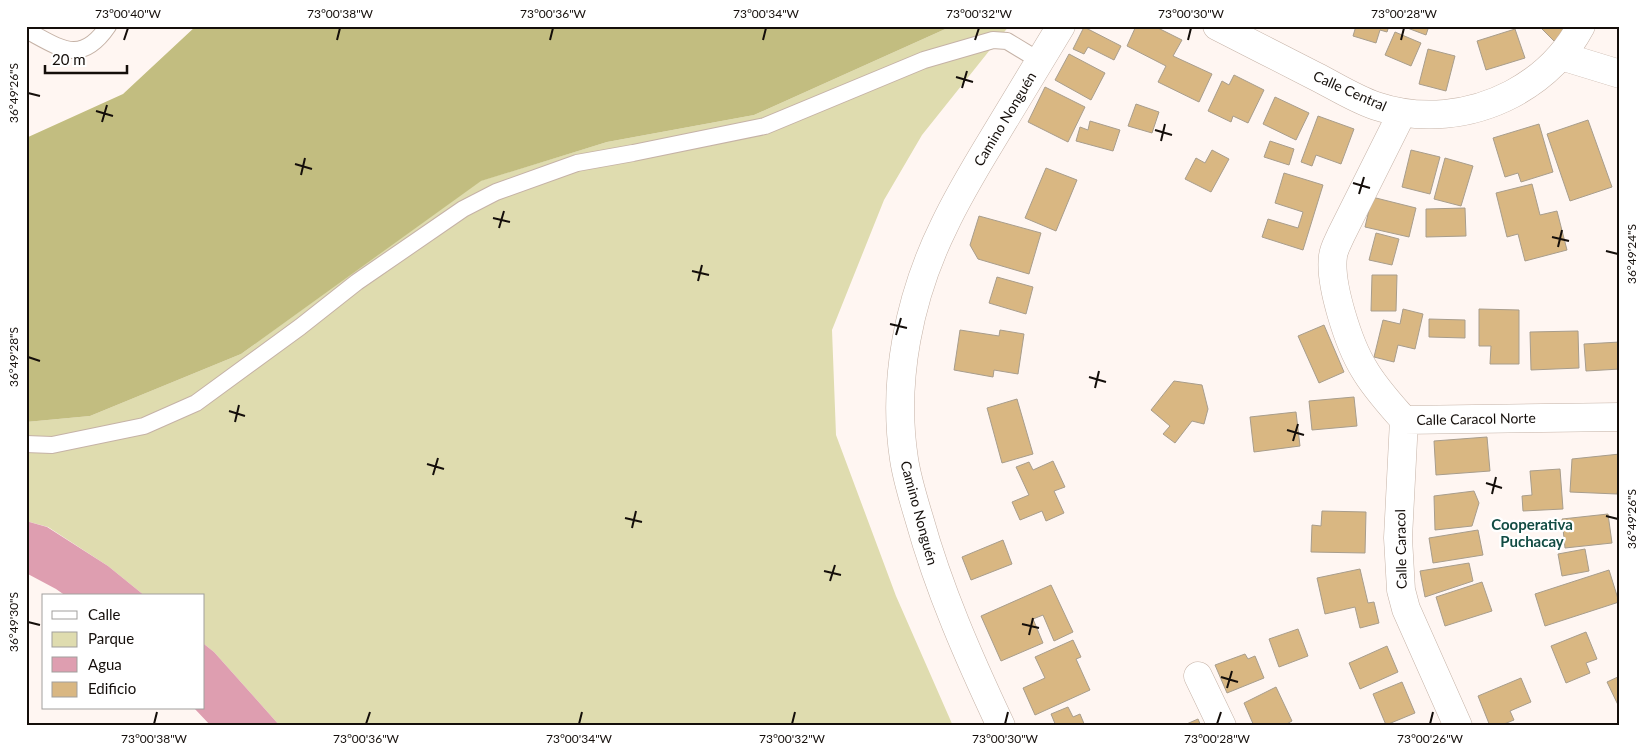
<svg xmlns="http://www.w3.org/2000/svg" width="1646" height="752" font-family="Lato,sans-serif">
	<style>
		.green { fill: #dfdcaf }
		.forest { fill: #c2bd80 }
		.water { fill: #de9eb0 }
		.building { fill: #d9b782; stroke: #a89d8c }
		.lines { fill: none; stroke-linecap: round; stroke-linejoin: round }
		.lane-casing { stroke: #c5b2a6; stroke-width: 18 }
		.street-casing { stroke: #c5b2a6; stroke-width: 29 }
		.secondary-casing { stroke: #c5b2a6; stroke-width: 29 }
		.lane { stroke: #fff; stroke-width: 16 }
		.street { stroke: #fff; stroke-width: 28 }
		.secondary { stroke: #fff; stroke-width: 28 }
		.ticks { fill: none; stroke: #140e0a; stroke-width: 2 }
		.labels { text-anchor: middle; stroke-width: 4.5; stroke-linejoin: round; paint-order: stroke }
		.street-label { font-size: 14px; fill: #140e0a; stroke: #fff }
		.neighbourhood-label { font-size: 15px; font-weight: bold; fill: #124c44; stroke: #fff }
		.neatline { fill: none; stroke: #140e0a; stroke-width: 2 }
		.ticks-label { font-size: 12px; text-anchor: middle; fill: #140e0a }
	</style>
	<rect width="100%" height="100%" fill="#fff6f2"/>
	<path class="green" d="M952 26H1009L922 135 884 200 832 330 836 435 896 596 953 726H280L214 652 204 644V596H145L108 566 48 527 26 521V422L90 416 241 354 480 181 607 142 754 115Z"/>
	<path class="forest" d="M196 26H952L754 115 607 142 481 181 241 354 90 416 26 422V138L123 94Z"/>
	<path class="water" d="M26 521 47 527 108 566 145 596H66L56 589 26 573Z
		M204 644 214 652 280 726H211L194 708H204Z"/>
	<path class="building" d="M1136 26H1154L1182 40 1173 56 1212 74 1199 102 1158 82 1166 66 1127 46Z
		M1356 26H1389L1387 32 1380 30 1376 43 1353 36Z
		M1402 26H1429L1426 35Z
		M1539 26H1569L1554 41Z
		M1084 27 1121 46 1114 60 1088 47 1084 54 1073 49Z
		M1515 29 1525 58 1486 70 1477 41Z
		M1395 32 1421 43 1411 66 1385 55Z
		M1428 49 1455 56 1446 91 1419 84Z
		M1069 54 1105 73 1091 100 1055 80Z
		M1234 75 1264 90 1248 123 1233 116 1231 122 1208 111 1222 81 1229 85Z
		M1045 87 1085 107 1068 142 1028 122Z
		M1275 97 1309 113 1296 140 1263 124Z
		M1136 104 1159 112 1152 133 1128 126Z
		M1318 116 1354 129 1341 164 1316 155 1312 166 1301 162Z
		M1588 120 1612 187 1570 201 1547 134Z
		M1090 121 1120 130 1113 151 1076 141 1080 127 1088 130Z
		M1539 124 1553 172 1521 182 1518 173 1505 177 1493 138Z
		M1270 141 1294 149 1289 165 1264 157Z
		M1212 150 1229 159 1211 192 1185 179 1196 158 1205 163Z
		M1411 150 1440 157 1430 194 1402 187Z
		M1445 158 1473 166 1461 206 1434 199Z
		M1046 168 1077 180 1056 231 1025 218Z
		M1284 173 1323 185 1303 250 1262 237 1268 219 1298 228 1303 212 1275 203Z
		M1532 184 1540 215 1557 211 1567 250 1525 261 1518 234 1507 237 1496 193Z
		M1372 197 1416 208 1409 237 1365 227Z
		M1465 208 1466 236 1426 237V209Z
		M979 216 1041 233 1029 274 978 259 970 245Z
		M1376 233 1399 239 1392 265 1369 260Z
		M1372 275H1397L1396 311H1371Z
		M997 277 1033 287 1026 314 989 303Z
		M1403 309 1423 314 1415 349 1398 345 1394 362 1374 357 1383 320 1400 324Z
		M1479 309 1519 310V364H1490L1491 346H1479Z
		M1429 319 1465 320V338L1429 337Z
		M1324 325 1344 372 1319 383 1298 336Z
		M960 330 999 336 1000 330 1024 334 1018 374 994 370 993 377 954 370Z
		M1578 331 1579 368 1531 370 1530 332Z
		M1620 342V369L1586 371 1584 344Z
		M1174 381 1202 385 1208 409 1204 424 1192 421 1175 443 1163 434 1170 426 1151 410Z
		M1354 397 1357 426 1312 430 1309 401Z
		M1017 399 1033 454 1002 463 987 408Z
		M1296 412 1300 446 1254 452 1250 417Z
		M1487 437 1490 471 1436 475 1434 441Z
		M1620 454V475L1617 494 1570 492 1572 459Z
		M1053 461 1065 487 1054 491 1064 513 1046 521 1042 511 1020 520 1012 502 1029 495 1016 467 1029 462 1033 470Z
		M1560 469 1563 509 1523 511 1522 496 1532 495 1530 471Z
		M1474 491 1479 503 1472 526 1435 530 1434 496Z
		M1322 511 1366 512 1365 553 1311 552 1312 525 1321 526Z
		M1608 514 1612 543 1565 548 1562 519Z
		M1478 530 1483 555 1433 563 1429 538Z
		M1003 540 1012 564 971 580 962 557Z
		M1585 549 1589 571 1562 576 1558 554Z
		M1469 563 1473 581 1425 597 1420 571Z
		M1360 569 1368 603 1374 602 1379 623 1360 628 1355 607 1325 614 1317 578Z
		M1609 570 1619 602 1545 626 1535 594Z
		M1482 582 1492 611 1445 626 1436 597Z
		M1051 585 1073 632 1054 641 1043 615 1033 619 1043 643 1001 661 981 616Z
		M1298 629 1308 656 1279 667 1269 639Z
		M1586 632 1597 659 1586 663 1590 673 1566 683 1551 646Z
		M1073 640 1081 657 1076 659 1090 690 1035 715 1023 688 1045 678 1035 657Z
		M1387 646 1398 672 1360 689 1349 663Z
		M1245 654 1248 659 1255 656 1264 678 1227 693 1215 665Z
		M1620 676V706L1619 707 1607 682Z
		M1521 678 1531 702 1510 711 1514 720 1499 726H1490L1478 696Z
		M1402 682 1415 713 1386 725 1373 694Z
		M1276 687 1292 721 1283 726H1254L1244 703Z
		M1068 707 1073 717 1080 714 1085 726H1056L1051 714Z
		M1198 719 1201 726H1182Z"/>
	<g class="lines">
		<g class="lane-casing">
			<path id="lane" d="M26 30C60 48 81 66 108 26
				M26 444 52 445 144 426 196 403 300 327 357 282 463 209 496 192 577 163 633 153 765 126 924 60 993 40 1007 41 1040 61"/>
		</g>
		<g class="street-casing">
			<path id="street" d="M1217 26C1250 43 1282 59 1315 76 1335 86 1355 99 1376 106 1421 121 1470 116 1512 94 1542 78 1565 56 1581 26
				M1561 56 1620 74
				M1402 113 1341 235C1338 242 1334 248 1333 256 1329 284 1349 345 1364 369 1375 388 1390 404 1404 420L1620 417
				M1404 420 1398 538 1401 590 1406 609 1458 726
				M1198 676 1222 726"/>
		</g>
		<g class="secondary-casing">
			<path id="secondary" d="M1001 726C969 658 939 590 919 518 913 498 907 479 904 459 892 381 909 297 944 226 958 196 975 168 992 140 1015 102 1038 64 1061 26"/>
		</g>
		<use href="#lane" class="lane"/>
		<use href="#street" class="street"/>
		<use href="#secondary" class="secondary"/>
	</g>
	<path class="ticks" d="M124 40 128 28M337 40 340 28M550 40 553 28M763 40 766 28M975 40 979 28M1188 40 1191 28M1401 40 1404 28M956 77 973 82M962 88 967 71M28 93 40 96M96 111 113 116M102 122 107 105M1155 130 1172 135M1161 141 1165 124M295 164 312 169M301 175 305 158M1353 183 1370 188M1359 194 1364 177M493 218 510 222M499 228 504 211M1552 237 1569 241M1558 247 1562 230M1606 251 1618 254M692 271 709 275M698 281 702 265M890 324 907 328M896 335 901 318M28 357 40 361M1089 377 1106 382M1095 388 1099 371M229 411 245 416M235 422 239 405M1287 430 1304 435M1293 441 1298 424M427 464 444 469M433 475 438 458M1486 483 1502 488M1492 494 1496 477M1606 516 1618 519M625 518 642 522M632 528 636 511M824 571 841 575M830 581 835 565M28 622 40 625M1022 624 1039 628M1029 635 1033 618M1221 677 1238 682M1227 688 1232 671M154 724 157 712M366 724 370 712M579 724 582 712M792 724 795 712M1005 724 1008 712M1217 724 1221 712M1430 724 1433 712"/>
	<g class="labels">
		<g class="street-label">
			<text transform="translate(1350 91) rotate(24)" y="5">Calle Central</text>
			<text transform="translate(1005 119) rotate(-59)" y="5">Camino Nonguén</text>
			<text transform="translate(1476 419) rotate(-1)" y="5">Calle Caracol Norte</text>
			<text transform="translate(919 513) rotate(75)" y="5">Camino Nonguén</text>
			<text transform="translate(1401 549) rotate(-91)" y="5">Calle Caracol</text>
		</g>
		<g class="neighbourhood-label">
			<text x="1532" y="530">Cooperativa<tspan x="1532" dy="17">Puchacay</tspan></text>
		</g>
	</g>
	<rect width="1646" height="752" fill="none" stroke="#ffffff" stroke-width="55"/>
	<rect x="42" y="594" width="162" height="115" fill="#ffffff" stroke="#a19f9d"/>
	<rect x="52" y="611" width="25" height="8" fill="#ffffff" stroke="#a19f9d"/>
	<text x="88" y="620" font-size="15" fill="#140e0a">Calle</text>
	<rect x="52" y="632" width="25" height="15" fill="#dfdcaf" stroke="#a19f9d"/>
	<text x="88" y="644" font-size="15" fill="#140e0a">Parque</text>
	<rect x="52" y="657" width="25" height="15" fill="#de9eb0" stroke="#a19f9d"/>
	<text x="88" y="670" font-size="15" fill="#140e0a">Agua</text>
	<rect x="52" y="682" width="25" height="15" fill="#d9b782" stroke="#a19f9d"/>
	<text x="88" y="694" font-size="15" fill="#140e0a">Edificio</text>
	<path d="M45 65v8h82v-8" fill="none" stroke="#140e0a" stroke-width="2.5"/>
	<text x="52" y="65" font-size="15" fill="#140e0a" stroke="#ffffff" stroke-width="4" paint-order="stroke">20 m</text>
	<rect x="28" y="28" width="1590" height="696" class="neatline"/>
	<g class="ticks-label">
		<text x="128" y="18">73°00'40"W</text>
		<text x="340" y="18">73°00'38"W</text>
		<text x="553" y="18">73°00'36"W</text>
		<text x="766" y="18">73°00'34"W</text>
		<text x="979" y="18">73°00'32"W</text>
		<text x="1191" y="18">73°00'30"W</text>
		<text x="1404" y="18">73°00'28"W</text>
		<text transform="translate(14 93) rotate(-90)" y="4">36°49'26"S</text>
		<text transform="translate(1632 254) rotate(-90)" y="4">36°49'24"S</text>
		<text transform="translate(14 357) rotate(-90)" y="4">36°49'28"S</text>
		<text transform="translate(1632 519) rotate(-90)" y="4">36°49'26"S</text>
		<text transform="translate(14 622) rotate(-90)" y="4">36°49'30"S</text>
		<text x="154" y="743">73°00'38"W</text>
		<text x="366" y="743">73°00'36"W</text>
		<text x="579" y="743">73°00'34"W</text>
		<text x="792" y="743">73°00'32"W</text>
		<text x="1005" y="743">73°00'30"W</text>
		<text x="1217" y="743">73°00'28"W</text>
		<text x="1430" y="743">73°00'26"W</text>
	</g>
</svg>
